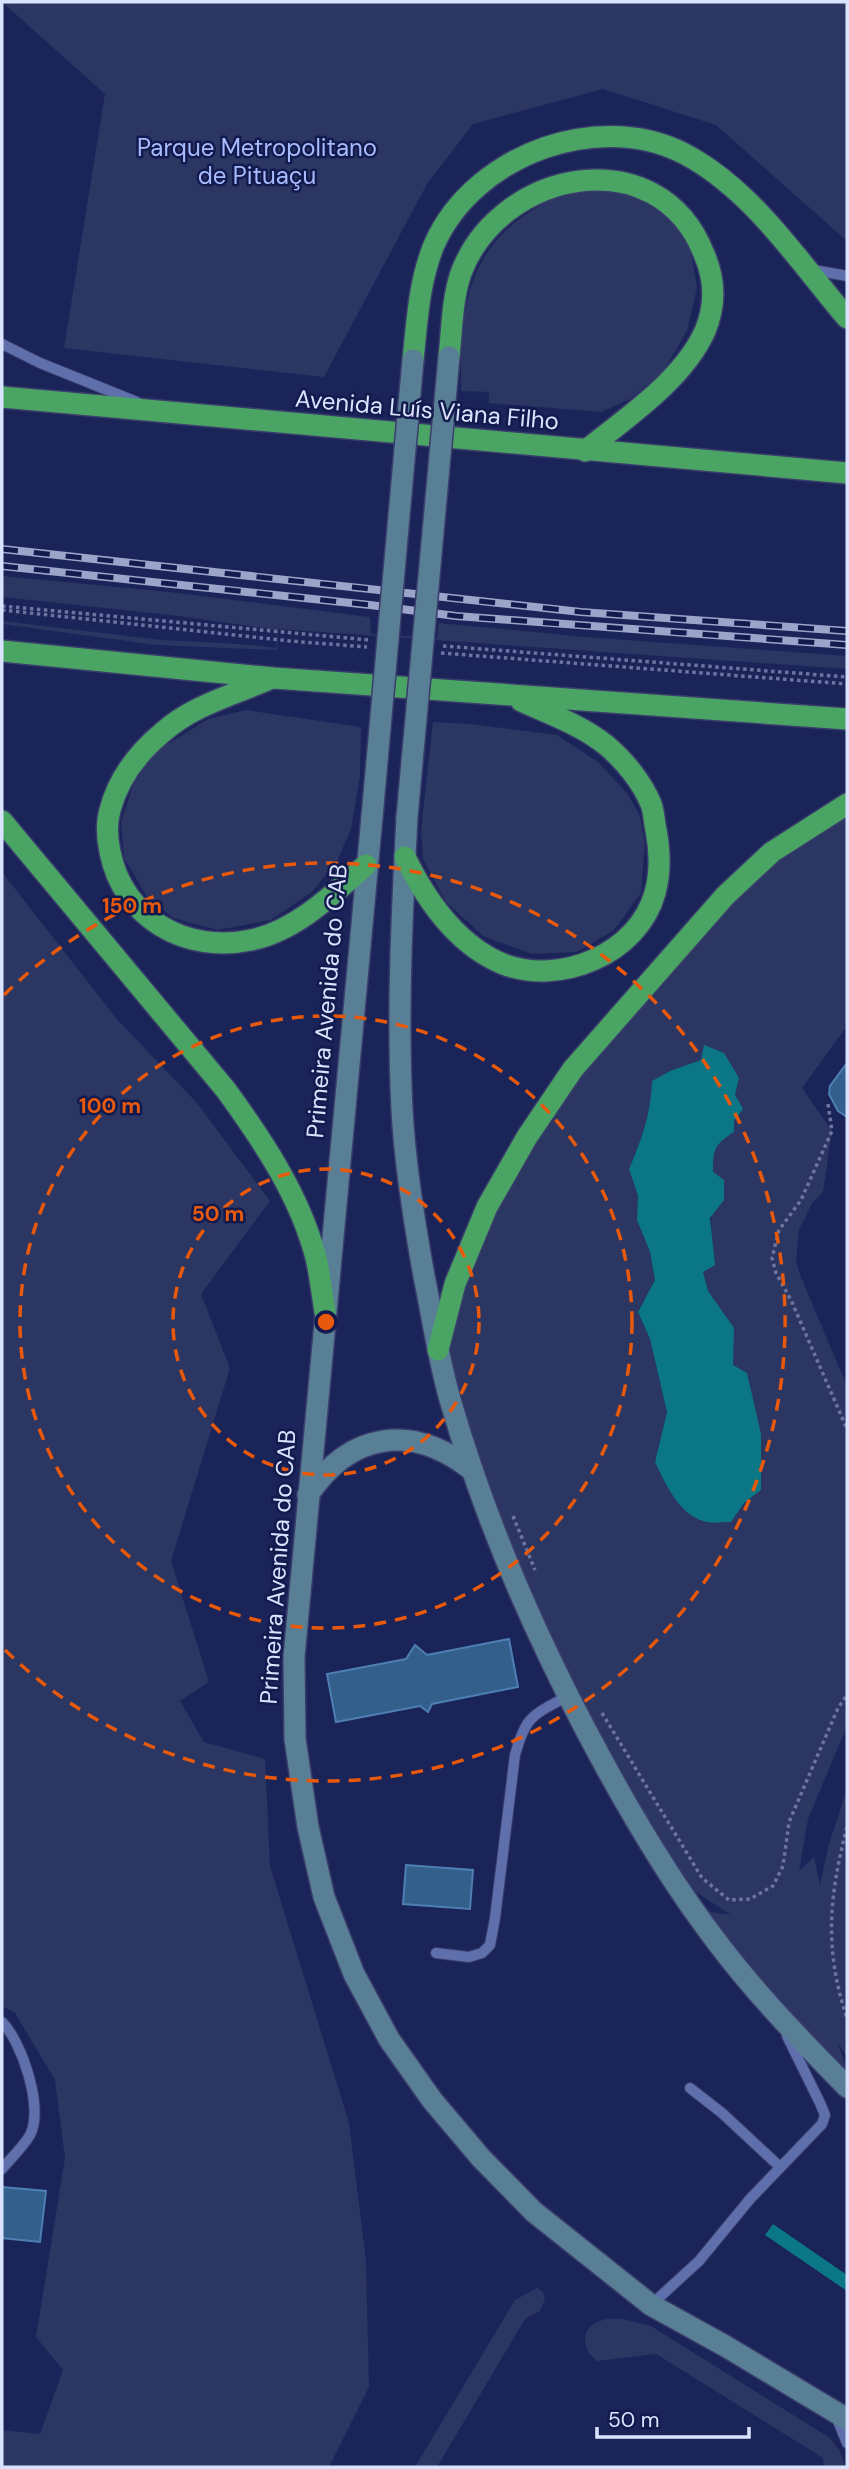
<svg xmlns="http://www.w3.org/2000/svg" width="849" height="2469" font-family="'DM Sans',sans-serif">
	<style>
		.green { fill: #2b3663; fill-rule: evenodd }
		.water { fill: #0b7786 }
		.building { fill: #335f8c; stroke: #4e7fb3; stroke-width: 2 }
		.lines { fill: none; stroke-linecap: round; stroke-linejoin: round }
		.lane-casing { stroke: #3a3d6b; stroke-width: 12 }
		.secondary-casing { stroke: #3a3d6b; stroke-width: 24 }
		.highway-casing { stroke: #3a3d6b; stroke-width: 24 }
		.path { stroke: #6c759f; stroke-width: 3.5; stroke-dasharray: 3.5 3.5; stroke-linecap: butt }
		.lane { stroke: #5e6fab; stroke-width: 10 }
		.secondary { stroke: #587f96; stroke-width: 21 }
		.highway { stroke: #4aa464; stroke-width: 21 }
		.rail-casing { stroke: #9ca5c9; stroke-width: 8 }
		.rail { stroke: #121a4e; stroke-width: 5; stroke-dasharray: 16; stroke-linecap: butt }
		.secondary-bridge-casing { stroke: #3a3d6b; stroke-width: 24; stroke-linecap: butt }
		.secondary-bridge { stroke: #587f96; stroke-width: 21 }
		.ring { fill: none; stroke: #e8590c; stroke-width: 3.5; stroke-dasharray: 12 9 }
		.labels { text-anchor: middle; stroke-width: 5; stroke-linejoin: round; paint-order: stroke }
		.park-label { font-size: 24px; fill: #a8bcfd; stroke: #121a4e }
		.street-label { font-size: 24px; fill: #dae3fe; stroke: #121a4e }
		.centre { fill: #e8590c; stroke: #121a4e; stroke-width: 3.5 }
		.ring-label { font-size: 21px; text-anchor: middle; font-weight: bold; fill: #e8590c; stroke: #121a4e; stroke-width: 5; stroke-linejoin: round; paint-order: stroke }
	</style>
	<rect width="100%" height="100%" fill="#1a2459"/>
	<path class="green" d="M2 2H847V241L716 125 603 89 473 124 427 184 324 377 64 348 105 94Z
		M596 188 635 194 670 218 691 251 697 288 687 331 664 371 630 399 601 412 489 403V392L461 391C460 318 463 254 531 211 538 207 546 200 554 197 567 193 582 191 596 188Z
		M2 576 169 592 370 617 371 634 437 638 439 623 585 637 847 656V669L278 629 277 650 157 645 2 624V621L161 640 239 644 276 648 277 630 179 616 2 597Z
		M246 710 361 727 360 776 351 829 338 859 313 891 271 920 218 930 173 918 146 895 124 858 121 822 133 785 155 752 208 719Z
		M433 722 470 724 557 735 598 762 627 793 640 816 645 844 641 893 614 930 577 952 532 954 483 936 446 902 423 859 421 830Z
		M847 804V1026L802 1088 832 1131 823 1192 812 1203 799 1230 796 1261 800 1275 847 1386V1726L808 1819 799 1871 814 1857 820 1885 829 1844 847 1789V2057L838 2043 847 2070V2087L694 1909 731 1915 670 1875 543 1646 438 1350 527 1137 725 896ZM702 1060 743 1109 734 1121 733 1132 718 1142 713 1154 711 1234 703 1272 708 1291 718 1306 733 1365 747 1373 761 1489 744 1503 655 1462 667 1412 650 1339 638 1312 655 1280 650 1252 637 1220 638 1196 629 1169C642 1139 651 1113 653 1081L670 1071Z
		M2 872 116 1018 197 1103 270 1201 201 1294 230 1368 171 1561 209 1682 180 1701 204 1742 265 1759 270 1866 349 2123 366 2261 369 2387 329 2467H2V2430L40 2434 63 2370 36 2337 65 2158 55 2080 15 2013 2 2006Z
		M537 2288 543 2292 545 2299 540 2311 525 2319 437 2467H415L515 2300Z
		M623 2319 651 2326 830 2438 839 2450 846 2467H824L823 2458 656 2354 597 2361C582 2350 579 2328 600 2321 607 2318 616 2319 623 2319Z"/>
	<path class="water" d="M704 1045 724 1053 739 1078 735 1095 743 1109 734 1121V1132C714 1145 713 1149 713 1172L724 1180V1200L710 1218 715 1265 703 1272 708 1291 734 1328 733 1365 747 1373 761 1434V1490L744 1503 731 1522C722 1522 711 1524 703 1521 678 1513 666 1484 655 1462L667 1412 650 1339 638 1312 655 1280 650 1252 637 1220 638 1196 629 1169C642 1139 651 1113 652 1081L670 1071 701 1060Z
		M773 2224 847 2275V2291L765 2235Z"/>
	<path class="building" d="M847 1063V1117L838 1111 829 1094 830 1086Z
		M509 1639 518 1687 432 1704 428 1712 420 1706 336 1722 327 1674 406 1659 415 1645 427 1655Z
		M406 1865 473 1870 470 1909 403 1904Z
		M2 2187 46 2191 40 2242 2 2238Z"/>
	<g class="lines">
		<g class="lane-casing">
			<path id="lane" d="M814 270 847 276
				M2 344 40 363 137 402
				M436 1953 469 1957 482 1953 490 1945 495 1918 515 1755C526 1715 533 1715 568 1696
				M2 2022C22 2042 44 2108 30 2135 23 2147 11 2158 2 2169
				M690 2088 722 2113 779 2166
				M652 2304 699 2261 750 2199 822 2124 825 2115 820 2103 787 2036
				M836 2416 847 2443"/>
		</g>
		<g class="secondary-casing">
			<path id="secondary" d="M372 817 294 1657 295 1739 308 1827 324 1897 354 1974 389 2039 432 2100 481 2158 534 2212 651 2305 727 2347 847 2419
				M407 817C402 914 397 1012 402 1110 405 1165 414 1221 424 1276 433 1319 439 1364 452 1406 485 1519 533 1630 588 1734 626 1806 667 1877 717 1942 756 1994 801 2040 847 2087
				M308 1495C351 1431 413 1423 473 1471"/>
		</g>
		<g class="highway-casing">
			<path id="highway" d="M449 357C452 330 452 299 461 273 500 169 659 138 704 254 715 279 716 305 705 331 683 380 626 418 585 451
				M413 360C417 322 419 281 434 245 474 153 605 106 692 158 756 195 800 263 847 318
				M2 397 847 473
				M2 651 274 678 847 719
				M272 678C236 694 193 705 163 732 139 752 118 779 110 810 106 824 107 838 110 852 123 918 186 954 251 940 296 931 333 894 366 865
				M2 821 226 1090C263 1141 300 1196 316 1258 320 1275 322 1294 325 1312
				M405 857C426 900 457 945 503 964 560 986 638 954 655 893 661 871 660 851 656 830 654 822 654 811 651 804 642 782 624 760 606 745 581 725 550 714 521 701
				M438 1350 455 1284 487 1207 527 1137 573 1069 725 896 772 852 847 804"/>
		</g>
		<path class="path" d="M2 606 369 640
			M2 610 290 641 367 647
			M443 646 847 677
			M441 653 847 684
			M828 1104 832 1131 801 1200 779 1230 772 1258 776 1273 791 1300 847 1429
			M513 1516 535 1570
			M602 1713 702 1878 729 1900 750 1899 773 1886 783 1866 789 1822 838 1708 847 1695
			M847 1827C829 1896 824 1950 847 2018"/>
		<use href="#lane" class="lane"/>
		<use href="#secondary" class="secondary"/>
		<use href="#highway" class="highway"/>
		<g class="rail-casing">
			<path id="rail" d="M2 549 581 612 847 631
				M2 566 370 605 456 616 847 645"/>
		</g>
		<use href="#rail" class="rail"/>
		<g class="secondary-bridge-casing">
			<path id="secondary-bridge" d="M372 817 413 360
				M407 817 449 357"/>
		</g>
		<use href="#secondary-bridge" class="secondary-bridge"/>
	</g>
	<g class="ring">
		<circle cx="326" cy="1322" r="153"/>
		<circle cx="326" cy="1322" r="306"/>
		<path d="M4 995A459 459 0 1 1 4 1649"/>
	</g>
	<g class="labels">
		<g class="park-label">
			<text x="257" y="156">Parque Metropolitano<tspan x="257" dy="28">de Pituaçu</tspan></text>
		</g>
		<g class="street-label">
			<text transform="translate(427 410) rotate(5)" y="8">Avenida Luís Viana Filho</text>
			<text transform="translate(327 1001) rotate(-85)" y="8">Primeira Avenida do CAB</text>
			<text transform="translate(278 1567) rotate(-86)" y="8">Primeira Avenida do CAB</text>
		</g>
	</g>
	<circle cx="326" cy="1322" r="10" class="centre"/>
	<g class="ring-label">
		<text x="132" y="913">150 m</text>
		<text x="110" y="1113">100 m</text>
		<text x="218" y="1221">50 m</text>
	</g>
	<rect width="849" height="2469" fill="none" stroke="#dae3fe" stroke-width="7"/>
	<path d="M597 2427v10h152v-10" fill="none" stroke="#dae3fe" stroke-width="3.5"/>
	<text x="608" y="2427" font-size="21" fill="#dae3fe" stroke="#121a4e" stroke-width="5" paint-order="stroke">50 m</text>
</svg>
